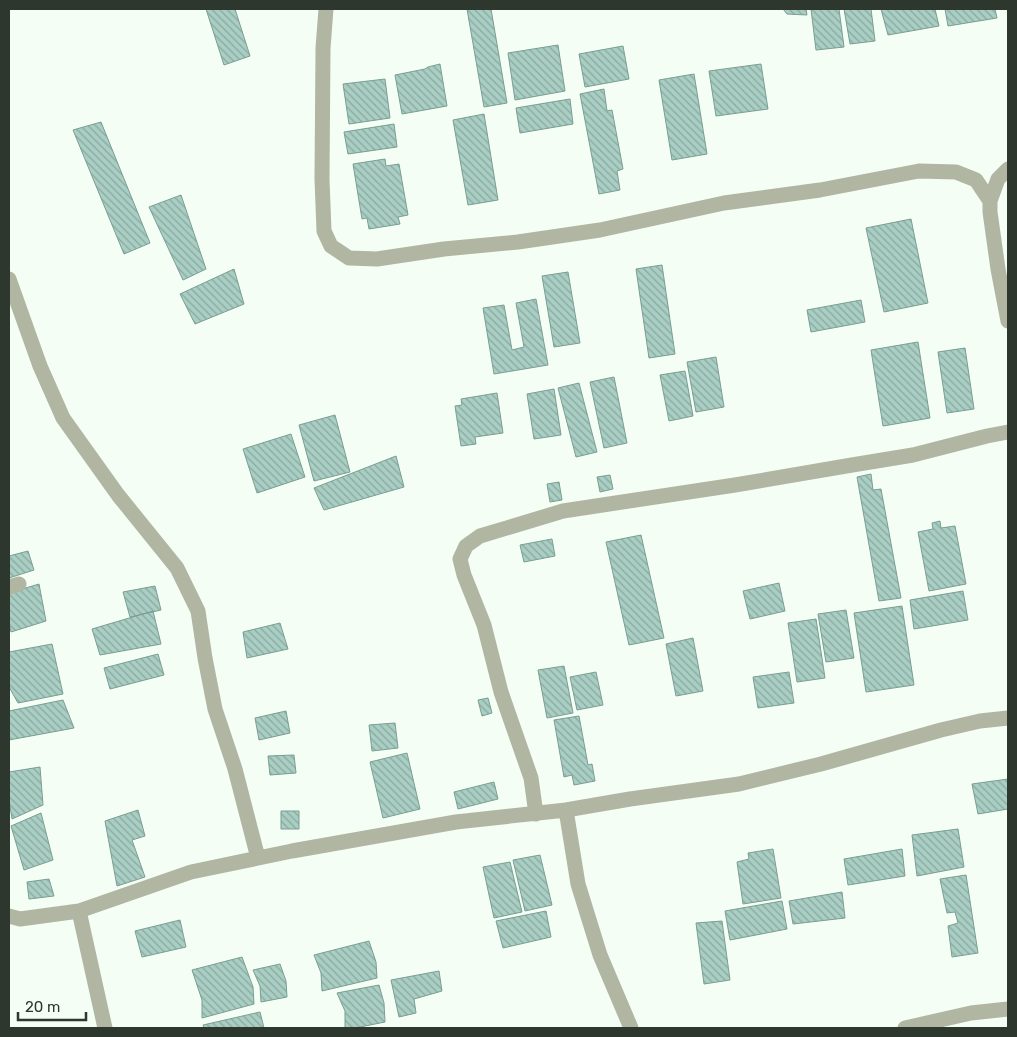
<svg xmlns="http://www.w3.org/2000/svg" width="1017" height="1037" font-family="Rubik,sans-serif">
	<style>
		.building { fill: url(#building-back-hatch); stroke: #7a9e93 }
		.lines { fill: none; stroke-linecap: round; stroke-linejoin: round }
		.street { stroke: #b1b6a3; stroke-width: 15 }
	</style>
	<defs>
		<pattern id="building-back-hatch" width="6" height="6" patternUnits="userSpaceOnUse" patternTransform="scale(1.25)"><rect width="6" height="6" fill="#a9cec3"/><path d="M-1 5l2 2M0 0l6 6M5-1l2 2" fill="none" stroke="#8aa89f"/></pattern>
	</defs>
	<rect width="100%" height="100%" fill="#f4fef4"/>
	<path class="building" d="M206 9H235L250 56 224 65Z
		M467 9H491L507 103 484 107Z
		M783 9H806L807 15 787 14Z
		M811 9H839L844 47 816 50Z
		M844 9H871L875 41 850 44Z
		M881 9H935L939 26 888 35Z
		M945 9H995L997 18 948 26Z
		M558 45 565 91 515 100 508 53Z
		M623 46 629 79 585 87 579 54Z
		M440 64 447 106 402 114 395 75 425 69 428 67Z
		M761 64 768 109 716 116 709 71Z
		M694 74 707 154 672 160 659 80Z
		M385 79 390 118 349 124 343 84Z
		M604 89 607 111 612 110 623 169 617 171 620 190 599 194 580 94Z
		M570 99 573 124 520 133 516 108Z
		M484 114 498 200 468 205 453 120Z
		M101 122 150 243 124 254 73 130Z
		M394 124 397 147 348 154 344 132Z
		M385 159 386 166 399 164 408 215 398 217 400 224 369 229 367 218 362 219 353 164Z
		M181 195 206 269 183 280 149 207Z
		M911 219 928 303 884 312 866 228Z
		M662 265 675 354 649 358 636 269Z
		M234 269 244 304 195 324 180 294Z
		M568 272 580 343 554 347 542 276Z
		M536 299 548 365 494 374 483 308 504 305 512 350 524 347 516 303Z
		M861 300 865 322 811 332 807 310Z
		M918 342 930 418 883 426 871 350Z
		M965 348 974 409 947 413 938 352Z
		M716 357 724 407 696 412 687 362Z
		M685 371 693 416 669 421 660 375Z
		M614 377 627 443 604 448 590 382Z
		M579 383 597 452 576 457 558 388Z
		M554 389 561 435 534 439 527 394Z
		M497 393 503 433 475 437 476 444 461 446 455 406 462 405 461 399Z
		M335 415 350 472 314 481 299 425Z
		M291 434 305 477 257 493 243 449Z
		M396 456 404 487 324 510 314 488Z
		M871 474 873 490 881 489 901 598 879 601 857 477Z
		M610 475 613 489 600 492 597 477Z
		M559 482 562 500 550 502 547 484Z
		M940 521 941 528 955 526 966 584 929 591 918 532 933 529 932 523Z
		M641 535 664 638 629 645 606 542Z
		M552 539 555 556 524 562 520 545Z
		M28 551 34 570 9 578V556Z
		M779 583 785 611 750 619 743 591Z
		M39 584 46 621 11 632 9 624V593Z
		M155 586 161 610 130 617 123 592Z
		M963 591 968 620 914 629 910 600Z
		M902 606 914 685 866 692 854 613Z
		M846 610 854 658 826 662 818 614Z
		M153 611 161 644 100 655 92 629Z
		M816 619 825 678 797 682 788 623Z
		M280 623 288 649 247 658 243 632Z
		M693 638 703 691 676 696 666 644Z
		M52 644 63 694 18 703 9 687V652Z
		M158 654 164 675 110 689 104 668Z
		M564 666 573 713 547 718 538 670Z
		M596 672 603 705 577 710 570 677Z
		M789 672 794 703 758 708 753 677Z
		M488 698 492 713 482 716 478 700Z
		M63 700 74 728 9 740V711Z
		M286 711 290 733 259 740 255 718Z
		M579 716 588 765 592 764 595 781 574 785 572 775 564 777 554 720Z
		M395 723 398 748 372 751 369 725Z
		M407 753 420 809 383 818 370 762Z
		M294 755 296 773 270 775 268 756Z
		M40 767 43 805 12 819 9 800V772Z
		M1008 779V809L978 814 972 784Z
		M494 782 498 799 458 809 454 792Z
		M138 810 145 836 132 840 145 877 117 886 105 821Z
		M281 811H299V829H281Z
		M41 813 53 860 24 870 11 826Z
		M958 829 964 867 917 876 912 835Z
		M773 849 781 898 743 904 737 862 749 859 748 853Z
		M902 849 905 876 848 885 844 859Z
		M540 855 552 905 525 911 513 860Z
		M510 862 522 912 494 918 483 867Z
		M966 875 978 953 952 957 948 926 958 923 955 912 947 913 940 879Z
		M49 879 54 896 29 899 27 882Z
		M842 892 845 918 793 924 789 901Z
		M782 901 787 929 730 940 725 911Z
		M546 911 551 937 503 948 496 921Z
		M180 920 186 947 142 957 135 931Z
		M722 921 730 980 704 984 696 923Z
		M369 941 376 962 377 978 322 991 321 973 314 955Z
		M242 957 253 987 254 1004 202 1018V1000L192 970Z
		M280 964 286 981 287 997 261 1002 260 986 253 970Z
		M439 971 442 991 414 999 416 1013 399 1017 391 980Z
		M379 985 384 1003 385 1022 355 1028H345V1011L337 993Z
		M260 1012 264 1028H204L203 1025Z"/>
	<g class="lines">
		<path class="street" d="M326 9 323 48 322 179 324 231 331 246 349 258 377 259 444 249 518 242 600 230 724 203 820 190 919 171 956 172 976 180 990 201
			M1008 169 998 179 990 201V212L998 269 1008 321
			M9 279 40 366 63 418 118 495 177 568 198 611 205 658 215 709 235 769 258 858
			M9 587 19 584
			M566 810 578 884 600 955 631 1028
			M536 814 531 778 517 738 501 692 484 625 464 575 460 559 466 546 480 536 563 511 735 485 852 465 913 455 987 436 1008 432
			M79 911 105 1028
			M9 916 20 919 79 911 191 872 292 851 456 822 566 810 630 799 739 784 821 764 941 730 980 721 1008 718
			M905 1028 971 1013 1008 1009"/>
	</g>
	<rect width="1017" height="1037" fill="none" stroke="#2d372d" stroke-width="20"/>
	<path d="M18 1012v8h68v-8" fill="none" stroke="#2d372d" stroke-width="2.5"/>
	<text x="25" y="1012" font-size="15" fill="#2d372d" stroke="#f4fef4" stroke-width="4" paint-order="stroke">20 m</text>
</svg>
